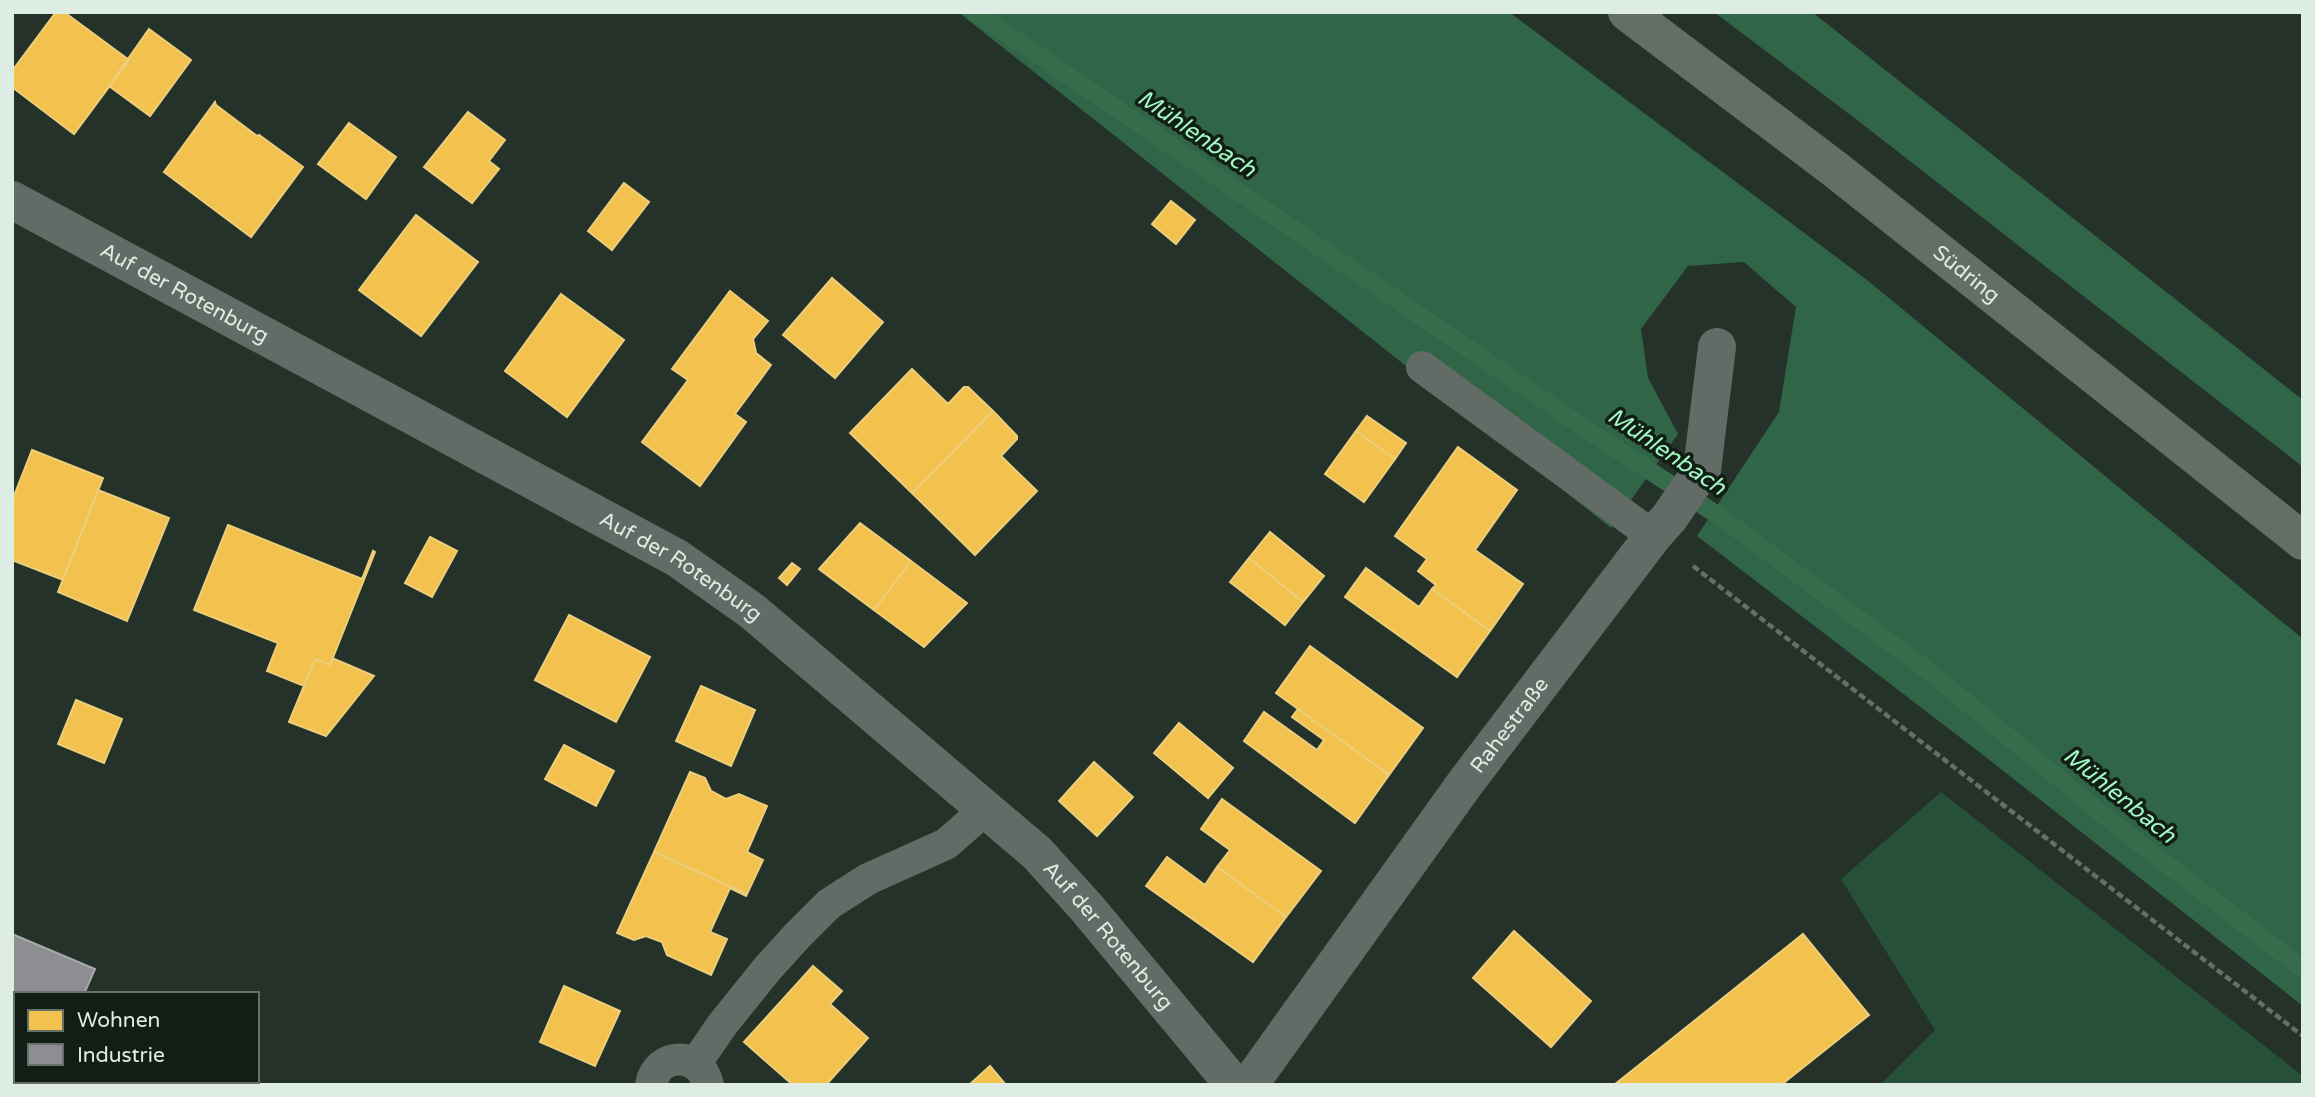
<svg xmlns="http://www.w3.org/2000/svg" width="2315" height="1097" font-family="'Varela Round',sans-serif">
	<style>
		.green { fill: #265037 }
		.forest { fill: #316547 }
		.homes { fill: #f2c14e; stroke: #ecce7b; stroke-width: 2 }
		.industry { fill: #8d8d92; stroke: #a5aaaa; stroke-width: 2 }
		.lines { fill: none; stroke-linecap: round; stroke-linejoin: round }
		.stream { stroke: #366c4c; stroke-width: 18 }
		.path { stroke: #656e68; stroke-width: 4.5; stroke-dasharray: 7 3.5; stroke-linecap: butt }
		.lane { stroke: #626b66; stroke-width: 32 }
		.street { stroke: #626b66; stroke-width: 38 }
		.secondary { stroke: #626e66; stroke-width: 38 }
		.labels { text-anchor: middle; stroke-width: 7; stroke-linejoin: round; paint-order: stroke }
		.street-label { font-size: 21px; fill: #deede3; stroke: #121d16 }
		.water-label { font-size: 23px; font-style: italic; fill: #a1f8c1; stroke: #121d16 }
	</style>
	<rect width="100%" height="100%" fill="#25322a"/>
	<path class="green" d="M1941 792 2303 1076V1085H1880L1935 1030 1841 879Z"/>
	<path class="forest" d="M958 12H1509L1867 280 2303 639V1006L1987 758 1697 536 1779 412 1796 307 1744 262 1688 266 1641 329 1648 378 1678 434 1611 528Z
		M1714 12H1812L2303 400V467L1861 123Z"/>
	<path class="homes" d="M56 12H64L129 60 74 134 12 87V71Z
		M149 29 191 60 150 116 109 86Z
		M215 102 216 105 257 136 259 135 303 167 251 237 164 172Z
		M468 112 505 140 489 161 499 169 472 203 424 167Z
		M349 123 396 157 366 199 318 164Z
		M624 183 649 202 612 250 588 231Z
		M1171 201 1195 220 1176 244 1152 224Z
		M416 215 478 262 421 336 359 290Z
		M832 278 883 322 835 378 783 335Z
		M730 291 768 321 753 339 756 353 771 365 735 414 746 422 700 486 642 442 688 380 672 369Z
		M561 294 624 340 567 417 505 371Z
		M912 369 948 404 964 387H968L993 411 912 493 850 433Z
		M993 411 1017 436V439L1001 456 1037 491 975 555 912 493Z
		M1367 416 1406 443 1395 459 1356 431Z
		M1356 431 1395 459 1364 502 1325 474Z
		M1458 447 1517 490 1475 550 1523 584 1490 631 1432 589 1436 585 1418 571 1427 559 1395 536Z
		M32 450 103 478 63 580 12 560V501Z
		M98 490 169 518 127 621 58 592Z
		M860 523 911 561 874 610 819 569Z
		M228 525 362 579 373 551 375 552 330 665 315 659 304 686 267 671 278 643 194 610Z
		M1270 532 1324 576 1303 602 1249 558Z
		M430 537 457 551 432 597 405 583Z
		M1249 558 1303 602 1285 625 1230 582Z
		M911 561 967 603 924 647 874 610Z
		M792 563 800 569 787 585 779 578Z
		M1366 568 1419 607 1432 589 1490 631 1457 677 1345 597Z
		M569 615 650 657 616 722 535 680Z
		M1310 646 1423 728 1389 775 1276 693Z
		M332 658 374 676 326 736 289 722 315 659 330 665Z
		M701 686 755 710 731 766 676 741Z
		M76 700 122 719 104 763 58 744Z
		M1298 709 1389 775 1355 823 1244 741 1264 712 1317 750 1324 740 1292 717Z
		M1179 723 1233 768 1208 798 1154 753Z
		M564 745 614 771 596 806 545 779Z
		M1094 762 1133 797 1097 836 1059 801Z
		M690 772 705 778 711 791 726 799 739 794 767 806 747 852 763 860 747 894 654 852Z
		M1222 799 1321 871 1286 917 1217 867 1230 850 1201 829Z
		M654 852 747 894 746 896 730 888 710 932 727 939 711 975 667 955 662 942 646 936 634 940 617 933Z
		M1167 857 1205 885 1217 867 1286 917 1253 962 1146 886Z
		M1514 931 1591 1001 1551 1047 1473 978Z
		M1803 934 1869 1015 1781 1085H1614Z
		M813 966 842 991 830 1004 868 1038 826 1085H793L744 1042Z
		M564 986 620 1011 595 1066 540 1042Z
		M990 1066 1006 1085H969Z"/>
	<path class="industry" d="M12 934 95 969 84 994H16V1032L12 1030Z"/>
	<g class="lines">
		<path class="stream" d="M975 12 1589 431 1722 518 1926 669 2112 822 2303 969"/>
		<path class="path" d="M1693 566 2303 1036"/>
		<path class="lane" d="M1422 367 1653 536
			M696 1063 722 1025 767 969 796 937 829 904 868 879 946 844 985 810
			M651 1085C657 1051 701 1051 708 1085"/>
		<g class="street">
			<path id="s1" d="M12 200 677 558 752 611 1037 853 1086 907 1234 1085"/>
			<path id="s2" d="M1249 1085 1466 782 1653 536 1669 518 1702 470 1717 347"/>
		</g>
		<path class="secondary" id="s3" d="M1627 12 1836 170 2303 541"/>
	</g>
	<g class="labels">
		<g class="street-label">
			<text dy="7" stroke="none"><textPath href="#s3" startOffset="429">Südring</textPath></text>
			<text dy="7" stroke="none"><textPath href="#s1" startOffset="196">Auf der Rotenburg</textPath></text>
			<text dy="7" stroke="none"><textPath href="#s1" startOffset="763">Auf der Rotenburg</textPath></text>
			<text dy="7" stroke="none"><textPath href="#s2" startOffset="444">Rahestraße</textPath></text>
			<text dy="7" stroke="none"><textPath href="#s1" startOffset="1330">Auf der Rotenburg</textPath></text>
		</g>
		<g class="water-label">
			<text transform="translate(1197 133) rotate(34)" y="8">Mühlenbach</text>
			<text transform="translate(1667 451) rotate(34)" y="8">Mühlenbach</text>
			<text transform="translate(2120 795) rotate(39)" y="8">Mühlenbach</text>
		</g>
	</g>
	<rect width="2315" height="1097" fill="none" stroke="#deede3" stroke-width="28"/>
	<rect x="14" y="992" width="245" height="91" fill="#121d16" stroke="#647068" stroke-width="2"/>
	<rect x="28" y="1010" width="35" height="21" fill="#f2c14e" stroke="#647068" stroke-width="2"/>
	<text x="77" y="1027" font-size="21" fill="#deede3">Wohnen</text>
	<rect x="28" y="1044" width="35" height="21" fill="#8d8d92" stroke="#647068" stroke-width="2"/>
	<text x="77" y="1062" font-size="21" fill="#deede3">Industrie</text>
</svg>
